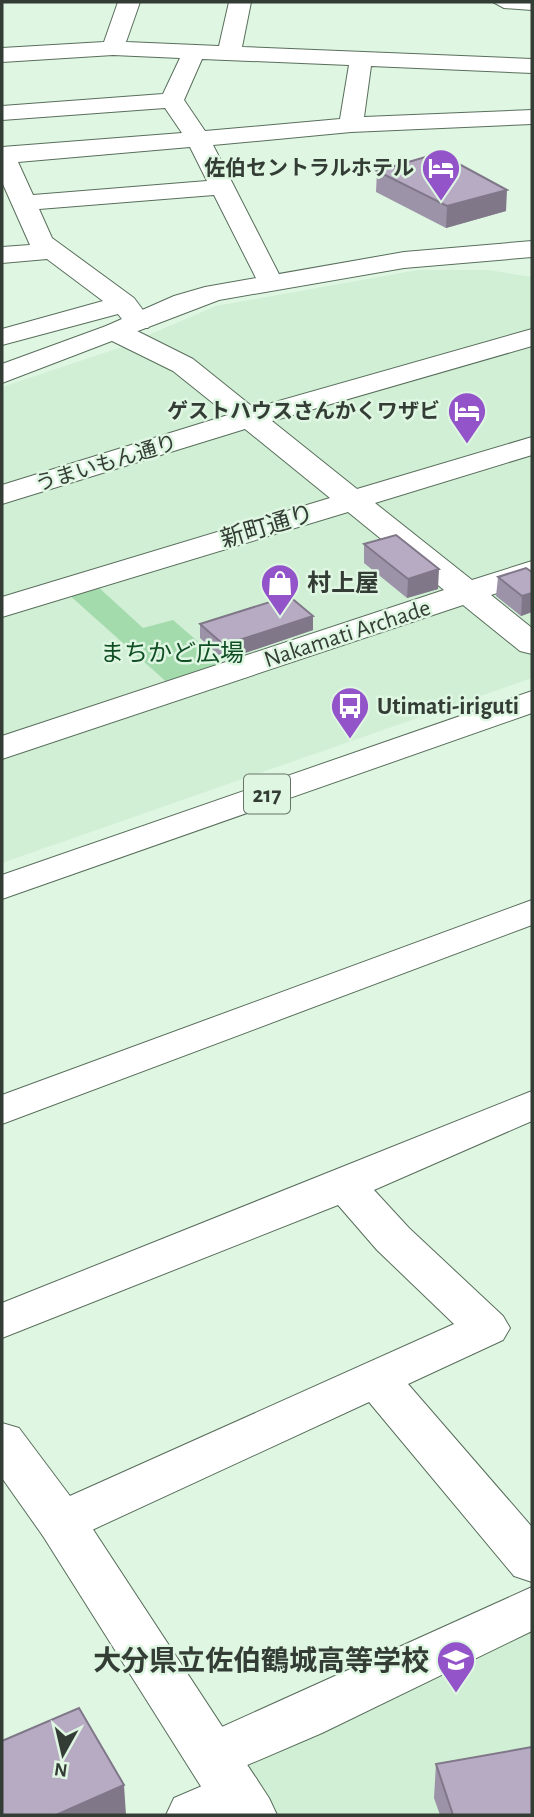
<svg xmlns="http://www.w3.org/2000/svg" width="534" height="1817" font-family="'Alegreya Sans','Noto Sans JP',sans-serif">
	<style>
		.built { fill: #d0efd4 }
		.green { fill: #a4dbad }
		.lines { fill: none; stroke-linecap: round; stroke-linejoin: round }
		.street-casing { stroke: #596e5c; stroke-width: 2 }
		.secondary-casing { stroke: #596e5c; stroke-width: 2 }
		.highway-casing { stroke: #596e5c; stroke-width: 2 }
		.street { fill: #fff; fill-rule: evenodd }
		.secondary { fill: #fff; fill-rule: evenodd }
		.highway { fill: #fff; fill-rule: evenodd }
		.wall { fill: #9d93a9 }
		.shaded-wall { fill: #807889 }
		.building { fill: #b7abc4; stroke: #807889; stroke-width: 2 }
		.labels { text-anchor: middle; stroke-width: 5; stroke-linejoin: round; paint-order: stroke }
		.far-poi-label { font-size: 21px; font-weight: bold; fill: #343d35; stroke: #dff7e2; text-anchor: end }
		.far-street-label { font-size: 21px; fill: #343d35; stroke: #dff7e2 }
		.shield { fill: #dff7e2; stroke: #677569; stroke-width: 2 }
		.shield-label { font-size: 23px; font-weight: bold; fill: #343d35 }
		.street-label { font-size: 24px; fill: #343d35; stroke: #dff7e2 }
		.poi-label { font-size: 24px; font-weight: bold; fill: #343d35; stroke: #dff7e2; text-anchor: start }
		.park-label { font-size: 24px; fill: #104e23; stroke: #dff7e2 }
		.near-poi-label { font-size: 28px; font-weight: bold; fill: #343d35; stroke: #dff7e2; text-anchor: end }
	</style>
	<rect width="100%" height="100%" fill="#dff7e2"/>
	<path class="built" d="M418 270H488L532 277V333L251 416 139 339 216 306Z
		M532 339V444L353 498 252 419Z
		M131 344 170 368 237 419 2 493V387Z
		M246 421 347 500 2 605V497Z
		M532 449V637L358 502Z
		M350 504 532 650V678L2 863V612Z
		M532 1627V1815H260L225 1761Z"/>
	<path class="green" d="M96 585 143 628 173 620 226 666 170 685 67 593Z"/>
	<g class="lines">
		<g class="street-casing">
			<path id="street" d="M118 2H140L126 42 219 46 229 2H251L242 47 532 59V73L371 66 364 117 532 110V124L351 132 213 145 283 282 279 288H261L214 195 39 209 52 238 134 298 152 322 148 328H131L193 359 254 408 532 329V346L272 421 357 489 532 437V455L375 503 472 580 532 561V582L491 595 532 628V654L520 651 463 605 2 759V736L444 590 348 512 2 617V597L330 498 245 429 2 504V485L228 415 173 371 106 338 102 332 106 326 116 324 128 327 118 314 2 345V329L103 301 47 259 2 263V247L30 245 2 182V147L182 133 165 108 2 120V106L163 94 180 58 113 55 2 62V48L104 42ZM202 59 349 65 340 119 205 131 184 100ZM190 147 207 181 33 195 18 162Z
				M493 2H532V10L504 8Z
				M532 900V925L2 1124V1095Z
				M532 1091V1121L374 1190 409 1228 503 1316 510 1328 503 1340 408 1384 532 1527V1582L514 1576 369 1402 79 1536 61 1541 43 1536 36 1522 43 1508 454 1324 377 1250 338 1205 2 1338V1303Z
				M532 1587V1631L322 1733 231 1772 212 1779 193 1772 185 1756 193 1740Z
				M237 1771 256 1778 264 1795 256 1812 249 1815H166L174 1798Z"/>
		</g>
		<g class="secondary-casing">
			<path id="secondary" d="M532 241V257L404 268 219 300 2 383V364L106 326 174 296 205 287 404 252Z
				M2 1423 19 1428 79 1508 269 1798 277 1815H219L43 1536 2 1478Z"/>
		</g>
		<g class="highway-casing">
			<path id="highway" d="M532 691V713L2 899V875Z"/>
		</g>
		<use href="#street" class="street"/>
		<use href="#secondary" class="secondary"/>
		<use href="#highway" class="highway"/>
	</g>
	<path class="wall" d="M377 171 506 211 446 228 376 192Z
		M364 544 438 589 407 598 364 563Z
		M532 572V612L521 616 496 596 498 577Z
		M313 616V630L224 660 200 638V624Z
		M436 1764 532 1815H440L434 1798Z"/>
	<path class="shaded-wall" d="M507 190 506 211 446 228 447 206Z
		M439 569 438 589 407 598 408 579Z
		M532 593V612L521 616 522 596Z
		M313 616V630L224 660V645Z
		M124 1785 126 1815H56Z"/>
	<path class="building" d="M429 156 448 158 507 190 447 206 377 171Z
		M396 535 439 569 408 579 364 544Z
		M526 568 532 572V593L522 596 498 577Z
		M289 596 313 616 224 645 200 624Z
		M79 1708 124 1785 56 1815H2V1741Z
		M532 1747V1815H453L436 1764Z"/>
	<defs>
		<g id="hotel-pin" transform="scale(2.0125)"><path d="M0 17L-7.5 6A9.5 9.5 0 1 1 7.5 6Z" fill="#9354ca" stroke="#dff7e2"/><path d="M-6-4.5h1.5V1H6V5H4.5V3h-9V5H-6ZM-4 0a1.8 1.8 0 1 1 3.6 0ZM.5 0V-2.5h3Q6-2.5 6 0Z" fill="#fff"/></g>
		<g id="shop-pin" transform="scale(2.0125)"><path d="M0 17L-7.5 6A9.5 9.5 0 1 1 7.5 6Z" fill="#9354ca" stroke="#dff7e2"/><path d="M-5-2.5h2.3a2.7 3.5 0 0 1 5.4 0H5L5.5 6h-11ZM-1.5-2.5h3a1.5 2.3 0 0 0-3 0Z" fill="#fff"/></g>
		<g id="bus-pin" transform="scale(2.0125)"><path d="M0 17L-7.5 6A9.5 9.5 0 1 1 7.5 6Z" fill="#9354ca" stroke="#dff7e2"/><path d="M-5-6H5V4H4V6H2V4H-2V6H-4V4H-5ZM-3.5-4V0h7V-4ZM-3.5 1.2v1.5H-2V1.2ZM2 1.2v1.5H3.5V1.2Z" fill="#fff"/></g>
		<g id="school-pin" transform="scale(2.0125)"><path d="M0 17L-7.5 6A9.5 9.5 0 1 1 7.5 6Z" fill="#9354ca" stroke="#dff7e2"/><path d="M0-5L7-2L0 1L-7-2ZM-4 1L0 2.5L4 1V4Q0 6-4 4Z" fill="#fff"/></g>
	</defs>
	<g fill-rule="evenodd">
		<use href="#hotel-pin" x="441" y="168"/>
		<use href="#hotel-pin" x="467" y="411"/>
		<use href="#shop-pin" x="280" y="583"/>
		<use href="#bus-pin" x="350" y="706"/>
		<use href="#school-pin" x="456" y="1660"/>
	</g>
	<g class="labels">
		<g class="far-poi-label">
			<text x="414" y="175">佐伯セントラルホテル</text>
			<text x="440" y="418">ゲストハウスさんかくワザビ</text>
		</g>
		<g class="far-street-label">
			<text transform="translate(106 463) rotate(-17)" y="7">うまいもん通り</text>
		</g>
		<rect class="shield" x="244" y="774.5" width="46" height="39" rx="5"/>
		<g class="shield-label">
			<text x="267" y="802">217</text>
		</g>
		<g class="street-label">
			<text transform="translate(267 526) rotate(-17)" y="8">新町通り</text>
			<text transform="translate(347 633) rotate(-18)" y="8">Nakamati Archade</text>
		</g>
		<g class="poi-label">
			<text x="307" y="591">村上屋</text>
			<text x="377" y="714">Utimati-iriguti</text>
		</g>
		<g class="park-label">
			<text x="172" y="661">まちかど広場</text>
		</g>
		<g class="near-poi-label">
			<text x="429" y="1670">大分県立佐伯鶴城高等学校</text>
		</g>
	</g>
	<rect width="534" height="1817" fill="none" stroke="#343d35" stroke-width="7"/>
	<g transform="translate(63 1754) rotate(188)" stroke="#dff7e2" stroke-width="5" paint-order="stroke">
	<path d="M0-5L12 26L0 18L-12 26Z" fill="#343d35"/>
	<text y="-10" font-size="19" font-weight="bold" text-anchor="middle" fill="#343d35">N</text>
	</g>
</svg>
